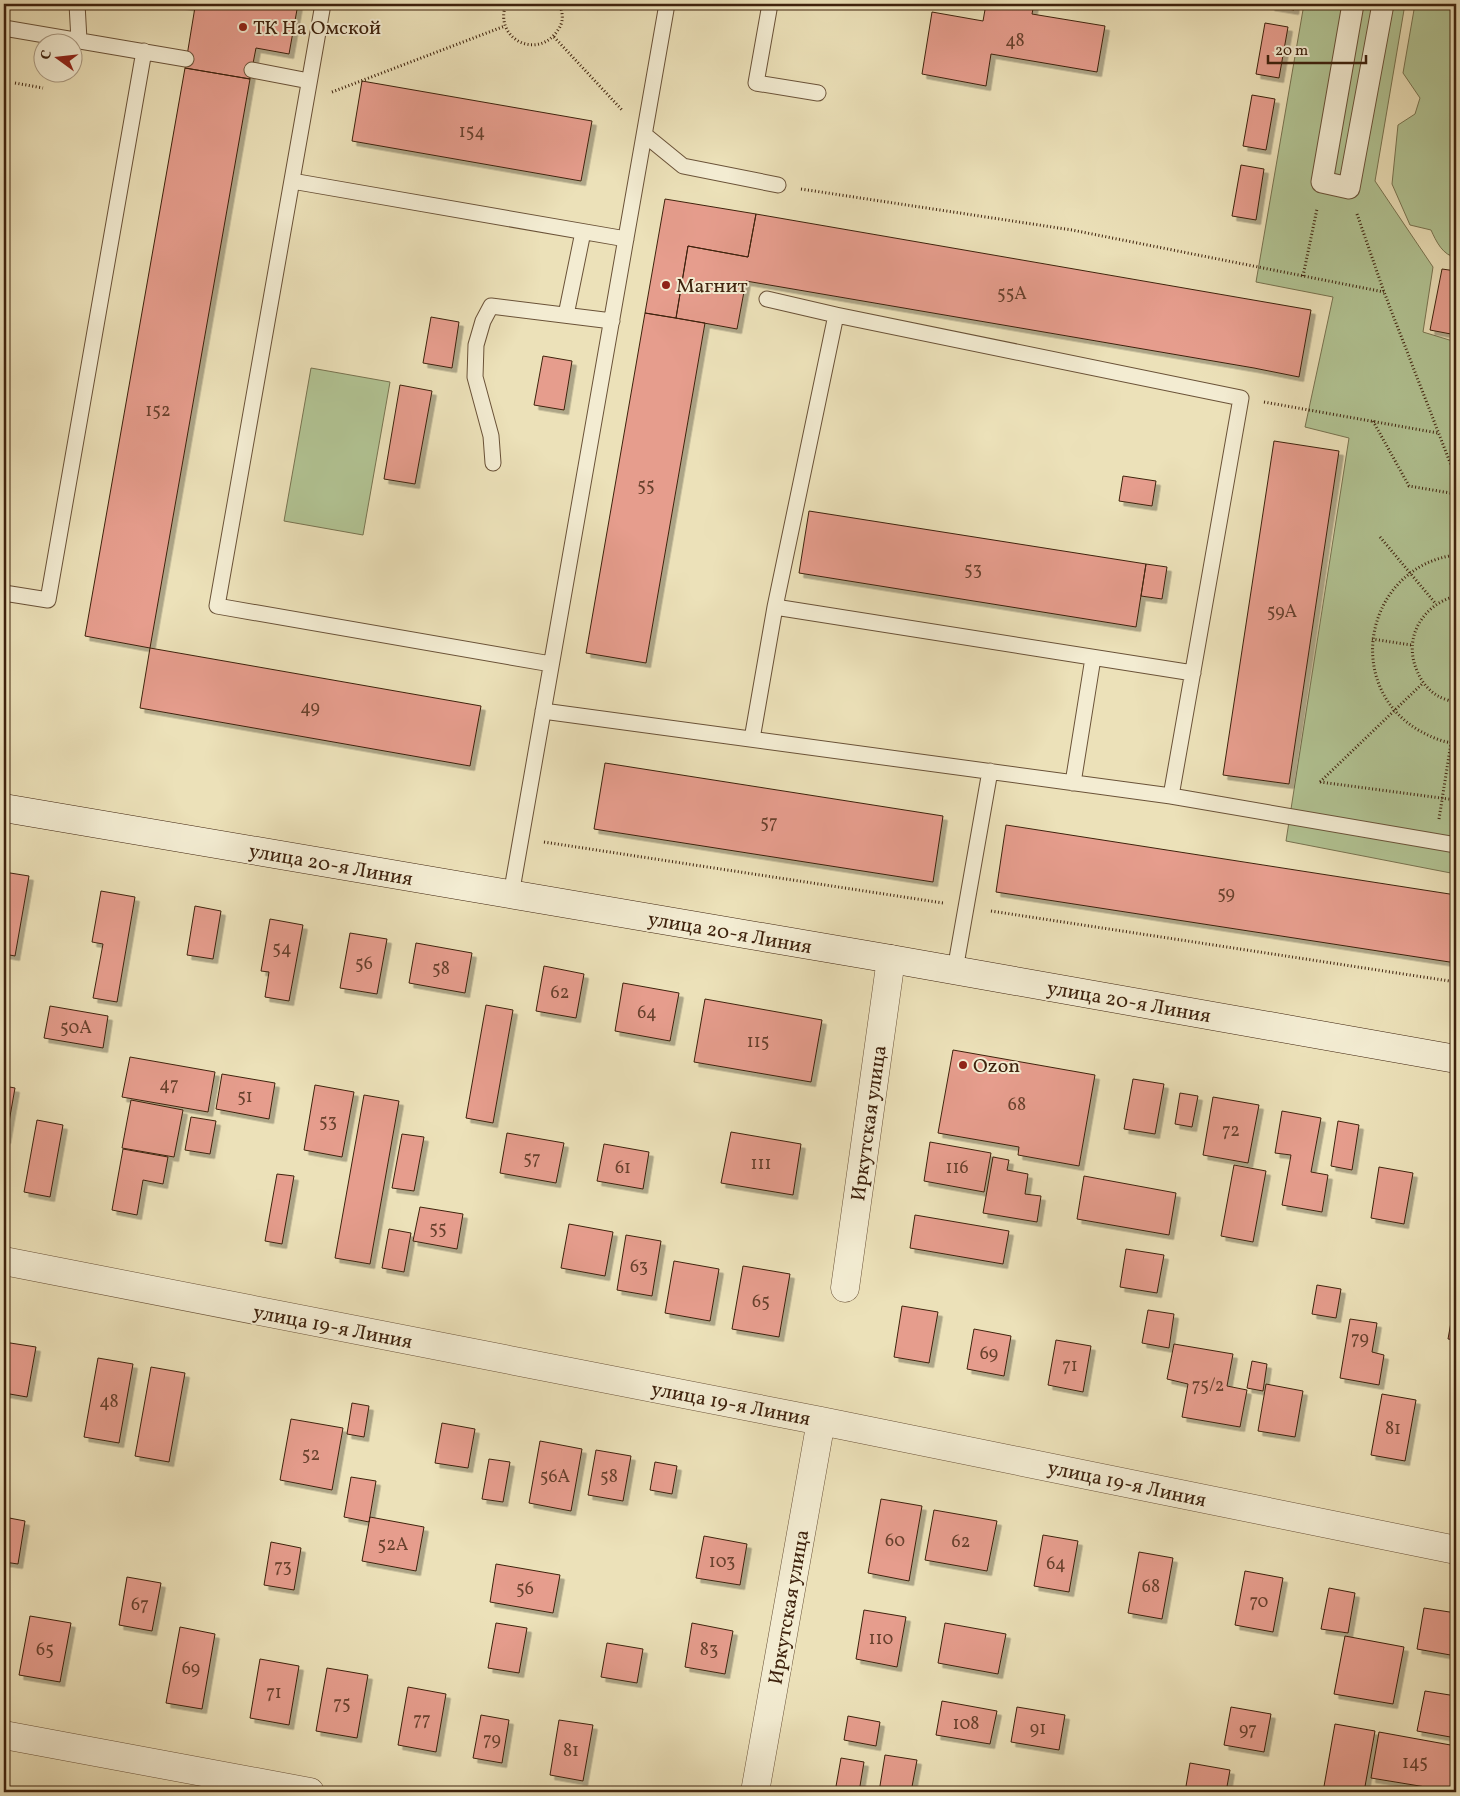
<svg xmlns="http://www.w3.org/2000/svg" width="1460" height="1796" font-family="Vollkorn,serif">
	<style>
		.green { fill: #b2c494; stroke: #787350 }
		.building { fill: #e69d8d; stroke: #3e220d; filter: url(#shadow) }
		.lines { fill: none; stroke-linecap: round; stroke-linejoin: round }
		.service-casing { stroke: #6a5238; stroke-width: 17 }
		.pedestrian-casing { stroke: #6a5238; stroke-width: 23 }
		.minor-casing { stroke: #6a5238; stroke-width: 29 }
		.secondary-casing { stroke: #3e220d; stroke-width: 29 }
		.path { stroke: #3e220d; stroke-width: 3; stroke-dasharray: 1 2.5; stroke-linecap: butt }
		.service { stroke: #f3ecd2; stroke-width: 15 }
		.pedestrian { stroke: #f3ecd2; stroke-width: 21 }
		.minor { stroke: #f3ecd2; stroke-width: 28 }
		.secondary { stroke: #f3ecd2; stroke-width: 28 }
		.poi-dot { fill: #8f2418; stroke: #f3ecd2; stroke-width: 2 }
		.labels { text-anchor: middle; stroke-width: 4; stroke-linejoin: round; paint-order: stroke }
		.number-label { font-size: 18px; fill: #68412d }
		.poi-label { font-size: 20px; fill: #3e220d; stroke: #f3ecd2; text-anchor: start }
		.street-label { font-size: 20px; fill: #3e220d; stroke: #f3ecd2 }
	</style>
	<defs>
		<filter id="shadow"><feDropShadow dx="4.5" dy="4.5" stdDeviation="0" flood-color="#0004"/></filter>
	</defs>
	<rect width="100%" height="100%" fill="#ece1b9"/>
	<filter id="stains"><feTurbulence type="fractalNoise" baseFrequency=".004" numOctaves="4"/><feColorMatrix values="0 0 0 0 .2 0 0 0 0 .09 0 0 0 0 .02 0 0 0 .5 -.17"/></filter>
	<radialGradient id="worn" r=".72"><stop offset=".6" stop-color="#630" stop-opacity="0"/><stop offset="1" stop-color="#630" stop-opacity=".3"/></radialGradient>
	<path class="green" d="M1304 4H1405L1375 181 1433 267 1423 332 1456 342V874L1286 841 1349 438 1305 427 1333 297 1256 282Z
		M1415 4H1456V257C1443 256 1436 241 1431 230L1410 225 1392 184 1398 125 1415 114 1420 98 1403 73Z
		M311 368 390 382 363 535 284 521Z"/>
	<path class="building" d="M178 4H298L289 54 256 48 250 79 185 68 195 7Z
		M986 4H1034L1032 14 1105 26 1097 72 991 54 986 86 922 74 932 12 983 21Z
		M1271 4H1295L1294 10 1270 6Z
		M1265 23 1288 27 1279 78 1256 74Z
		M185 68 250 79 150 648 85 636Z
		M362 81 592 121 581 181 352 141Z
		M1252 95 1275 99 1266 150 1243 146Z
		M1241 165 1264 169 1256 220 1232 216Z
		M665 199 756 214 748 257 688 246 676 318 645 313Z
		M756 214 1311 310 1299 377 1254 368 746 281 737 329 676 318 688 246 748 257Z
		M1442 269 1456 271V335L1430 330Z
		M645 313 705 323 646 663 586 653Z
		M431 317 459 322 452 368 423 363Z
		M543 356 572 361 564 410 534 405Z
		M400 385 432 391 415 484 384 479Z
		M1274 441 1339 451 1289 784 1223 775Z
		M1123 476 1156 481 1152 506 1119 501Z
		M809 511 1146 564 1136 627 799 573Z
		M1146 564 1167 567 1162 599 1141 596Z
		M150 648 481 706 470 766 140 708Z
		M605 763 943 816 933 882 594 829Z
		M1006 825 1456 895V963L996 892Z
		M4 872 29 876 15 956 4 954Z
		M101 891 135 897 117 1002 93 998 103 944 92 942Z
		M195 906 221 911 213 959 187 955Z
		M270 919 303 925 289 1001 265 997 269 972 261 971Z
		M350 933 387 939 377 994 340 988Z
		M416 943 472 953 465 993 409 983Z
		M544 966 584 974 576 1018 536 1011Z
		M623 983 679 993 670 1041 615 1031Z
		M705 999 822 1020 811 1082 694 1062Z
		M486 1005 513 1010 493 1123 466 1118Z
		M50 1006 108 1016 103 1048 44 1038Z
		M953 1050 1095 1075 1079 1166 1018 1155 1019 1147 938 1133Z
		M130 1057 215 1072 208 1112 122 1097Z
		M222 1074 275 1083 269 1119 216 1109Z
		M1133 1079 1164 1084 1155 1134 1124 1129Z
		M315 1085 354 1092 342 1157 304 1150Z
		M4 1086 15 1088 6 1139H4Z
		M1180 1093 1198 1096 1192 1127 1175 1124Z
		M364 1095 399 1101 370 1264 335 1258Z
		M1213 1097 1259 1105 1248 1163 1203 1155Z
		M131 1100 183 1110 174 1157 122 1148Z
		M1282 1111 1321 1118 1311 1172 1328 1175 1322 1212 1282 1205 1291 1155 1275 1153Z
		M191 1117 216 1121 210 1154 185 1150Z
		M37 1120 63 1125 50 1197 24 1192Z
		M1338 1121 1359 1125 1352 1170 1331 1166Z
		M731 1132 801 1144 793 1195 721 1183Z
		M507 1133 564 1143 556 1183 500 1173Z
		M402 1134 424 1137 414 1191 392 1188Z
		M930 1142 991 1153 984 1192 924 1181Z
		M604 1144 649 1152 643 1189 597 1181Z
		M123 1149 168 1157 163 1184 143 1180 137 1215 112 1210Z
		M993 1157 1009 1160 1007 1170 1028 1174 1025 1194 1041 1196 1037 1222 983 1213Z
		M1234 1165 1266 1171 1253 1242 1221 1236Z
		M1379 1167 1413 1173 1404 1224 1371 1218Z
		M277 1174 294 1176 282 1244 265 1241Z
		M1084 1176 1176 1193 1169 1235 1077 1219Z
		M420 1207 463 1214 457 1249 413 1241Z
		M915 1215 1009 1231 1003 1264 910 1248Z
		M569 1224 613 1232 605 1276 561 1268Z
		M389 1229 411 1233 404 1272 382 1268Z
		M626 1235 661 1241 652 1296 617 1290Z
		M1126 1249 1164 1255 1157 1293 1120 1287Z
		M674 1261 719 1269 710 1321 665 1313Z
		M743 1266 790 1274 779 1337 732 1329Z
		M1317 1285 1341 1289 1336 1318 1312 1314Z
		M902 1306 938 1312 929 1363 894 1357Z
		M1148 1310 1174 1314 1169 1348 1142 1343Z
		M1453 1311 1456 1312V1340L1448 1339Z
		M1350 1319 1377 1323 1372 1352 1384 1355 1379 1385 1340 1378Z
		M974 1329 1011 1336 1004 1376 967 1369Z
		M1056 1340 1091 1346 1083 1392 1048 1385Z
		M4 1342 36 1347 27 1397 4 1393Z
		M1174 1344 1233 1354 1227 1386 1247 1390 1240 1427 1182 1417 1188 1384 1167 1379Z
		M98 1358 133 1364 119 1443 84 1437Z
		M1252 1361 1267 1364 1263 1391 1247 1388Z
		M151 1367 185 1373 169 1462 135 1456Z
		M1266 1384 1303 1391 1295 1437 1258 1431Z
		M1382 1394 1416 1400 1405 1461 1371 1455Z
		M352 1403 369 1406 364 1437 347 1434Z
		M291 1419 343 1428 332 1490 280 1480Z
		M442 1423 475 1429 468 1468 435 1463Z
		M540 1441 582 1449 571 1511 529 1503Z
		M596 1450 631 1456 623 1501 588 1495Z
		M489 1459 510 1462 503 1502 482 1499Z
		M655 1462 677 1466 672 1494 650 1490Z
		M351 1477 376 1481 369 1522 344 1517Z
		M881 1499 922 1506 909 1581 868 1573Z
		M934 1510 997 1521 987 1571 925 1560Z
		M4 1517 25 1521 18 1564 4 1562Z
		M370 1517 424 1527 416 1571 362 1561Z
		M1043 1535 1078 1541 1069 1592 1034 1586Z
		M704 1536 747 1544 740 1585 696 1578Z
		M271 1542 301 1548 294 1590 264 1585Z
		M1139 1552 1173 1558 1162 1619 1128 1613Z
		M496 1564 560 1575 553 1613 490 1602Z
		M1245 1571 1283 1578 1273 1632 1235 1625Z
		M127 1577 161 1583 152 1631 119 1625Z
		M1329 1588 1355 1593 1348 1633 1321 1629Z
		M1424 1608 1456 1613V1656L1417 1649Z
		M864 1610 906 1617 897 1667 856 1659Z
		M30 1616 71 1623 60 1682 19 1675Z
		M496 1623 527 1628 519 1673 488 1668Z
		M692 1623 733 1631 725 1674 685 1667Z
		M945 1623 1006 1634 998 1674 938 1663Z
		M180 1627 215 1634 202 1709 166 1703Z
		M1345 1636 1404 1647 1393 1704 1334 1694Z
		M607 1643 643 1649 637 1683 601 1677Z
		M260 1659 299 1666 289 1725 250 1718Z
		M327 1668 368 1675 357 1738 316 1731Z
		M408 1687 446 1694 436 1752 398 1745Z
		M1425 1691 1456 1696V1738L1417 1731Z
		M942 1701 997 1711 990 1744 936 1735Z
		M1017 1707 1065 1715 1059 1750 1011 1742Z
		M1231 1707 1271 1714 1264 1752 1224 1745Z
		M481 1715 509 1720 502 1763 473 1758Z
		M848 1716 880 1722 876 1746 844 1740Z
		M559 1720 593 1725 583 1781 550 1775Z
		M1335 1724 1375 1731 1364 1792H1323Z
		M1379 1732 1456 1746V1792L1371 1778Z
		M885 1755 917 1760 911 1792H879Z
		M841 1758 864 1762 859 1792H835Z
		M1190 1763 1230 1770 1226 1792H1185Z"/>
	<g class="lines">
		<g class="service-casing">
			<path id="service" d="M77 4 79 40
				M323 4 217 606 551 664
				M770 4 756 83 818 93
				M4 28 186 59
				M252 70 309 81
				M645 135 683 166 778 185
				M292 181 626 239
				M767 299 836 315
				M566 315 583 232
				M493 463 491 436 475 377 476 345 483 321 491 306 612 321
				M4 593 48 600 144 51
				M775 607 1193 673
				M543 711 1171 796 1456 845
				M752 739 775 607 836 315 1241 398 1171 796
				M1073 783 1093 658
				M511 895 667 4
				M955 970 990 771"/>
		</g>
		<g class="pedestrian-casing">
			<path id="pedestrian" d="M1353 4 1322 182 1349 188 1383 4"/>
		</g>
		<g class="minor-casing">
			<path id="minor" d="M4 1261 821 1421 1456 1550
				M845 1288 891 959
				M4 1735 310 1792
				M755 1792 821 1421"/>
		</g>
		<g class="secondary-casing">
			<path id="secondary" d="M4 808 891 959 1456 1059"/>
		</g>
		<path class="path" d="M506 4C493 39 538 61 558 30 564 22 563 12 559 4
			M554 37 623 111
			M15 83 43 88
			M332 92 505 26
			M801 189 1072 230 1384 292
			M1357 214 1384 292 1456 478
			M1303 276 1317 209
			M1264 402 1438 433
			M1373 421 1409 486 1456 494
			M1380 537 1436 604
			M1456 555C1366 566 1341 686 1420 731 1431 737 1444 743 1456 743
			M1456 596C1421 605 1402 640 1418 673 1422 682 1429 691 1438 696 1443 699 1451 701 1456 703
			M1372 639 1411 645
			M1320 782 1423 683
			M1320 782 1456 800
			M1439 819 1456 711
			M544 842 943 903
			M991 911 1456 982"/>
		<use href="#service" class="service"/>
		<use href="#pedestrian" class="pedestrian"/>
		<use href="#minor" class="minor"/>
		<use href="#secondary" class="secondary"/>
	</g>
	<g class="poi-dot">
		<circle cx="243" cy="27" r="5"/>
		<circle cx="666" cy="285" r="5"/>
		<circle cx="963" cy="1065" r="5"/>
	</g>
	<g class="labels">
		<g class="number-label">
			<text x="1015" y="46">48</text>
			<text x="472" y="137">154</text>
			<text x="1012" y="299">55А</text>
			<text x="158" y="416">152</text>
			<text x="646" y="491">55</text>
			<text x="973" y="575">53</text>
			<text x="1282" y="617">59А</text>
			<text x="310" y="713">49</text>
			<text x="769" y="828">57</text>
			<text x="1226" y="899">59</text>
			<text x="282" y="954">54</text>
			<text x="364" y="969">56</text>
			<text x="441" y="974">58</text>
			<text x="560" y="998">62</text>
			<text x="647" y="1018">64</text>
			<text x="76" y="1033">50А</text>
			<text x="758" y="1047">115</text>
			<text x="169" y="1090">47</text>
			<text x="245" y="1102">51</text>
			<text x="1017" y="1110">68</text>
			<text x="328" y="1127">53</text>
			<text x="1231" y="1136">72</text>
			<text x="532" y="1164">57</text>
			<text x="761" y="1169">111</text>
			<text x="623" y="1173">61</text>
			<text x="957" y="1173">116</text>
			<text x="438" y="1234">55</text>
			<text x="639" y="1272">63</text>
			<text x="761" y="1307">65</text>
			<text x="1360" y="1344">79</text>
			<text x="989" y="1359">69</text>
			<text x="1070" y="1371">71</text>
			<text x="1208" y="1391">75/2</text>
			<text x="109" y="1407">48</text>
			<text x="1393" y="1434">81</text>
			<text x="311" y="1460">52</text>
			<text x="555" y="1482">56А</text>
			<text x="609" y="1482">58</text>
			<text x="895" y="1546">60</text>
			<text x="961" y="1547">62</text>
			<text x="393" y="1550">52А</text>
			<text x="722" y="1567">103</text>
			<text x="1056" y="1569">64</text>
			<text x="283" y="1572">73</text>
			<text x="1151" y="1592">68</text>
			<text x="525" y="1594">56</text>
			<text x="1259" y="1607">70</text>
			<text x="140" y="1610">67</text>
			<text x="881" y="1644">110</text>
			<text x="45" y="1655">65</text>
			<text x="709" y="1655">83</text>
			<text x="191" y="1674">69</text>
			<text x="274" y="1698">71</text>
			<text x="342" y="1709">75</text>
			<text x="422" y="1725">77</text>
			<text x="966" y="1729">108</text>
			<text x="1038" y="1734">91</text>
			<text x="1248" y="1735">97</text>
			<text x="492" y="1745">79</text>
			<text x="571" y="1756">81</text>
			<text x="1415" y="1768">145</text>
		</g>
		<g class="poi-label">
			<text x="253" y="34">ТК На Омской</text>
			<text x="676" y="292">Магнит</text>
			<text x="973" y="1072">Ozon</text>
		</g>
		<g class="street-label">
			<text transform="translate(331 864) rotate(10)" y="7">улица 20-я Линия</text>
			<text transform="translate(730 932) rotate(10)" y="7">улица 20-я Линия</text>
			<text transform="translate(1129 1001) rotate(10)" y="7">улица 20-я Линия</text>
			<text transform="translate(868 1123) rotate(-82)" y="7">Иркутская улица</text>
			<text transform="translate(333 1326) rotate(11)" y="7">улица 19-я Линия</text>
			<text transform="translate(731 1403) rotate(11)" y="7">улица 19-я Линия</text>
			<text transform="translate(1127 1483) rotate(12)" y="7">улица 19-я Линия</text>
			<text transform="translate(788 1607) rotate(-80)" y="7">Иркутская улица</text>
		</g>
	</g>
	<rect width="1460" height="1796" fill="none" stroke="#ece1b9" stroke-width="20"/>
	<rect x="5" y="5" width="1450" height="1786" fill="none" stroke="#3e220d" stroke-width="2.5"/>
	<rect x="10" y="10" width="1440" height="1776" fill="none" stroke="#3e220d"/>
	<g transform="translate(58 58) rotate(285)"><circle r="24" fill="#f3ecd2" stroke="#ab9b83"/>
	<path d="M0-4L9 19L0 12L-9 19Z" fill="#8f2418"/>
	<text y="-8" font-size="14" font-weight="bold" text-anchor="middle" fill="#3e220d">С</text>
	</g>
	<path d="M1268 55v8h98v-8" fill="none" stroke="#3e220d" stroke-width="2.5"/>
	<text x="1275" y="55" font-size="15" fill="#3e220d" stroke="#f3ecd2" stroke-width="4" paint-order="stroke">20 m</text>
	<rect width="100%" height="100%" filter="url(#stains)"/>
	<rect width="100%" height="100%" fill="url(#worn)"/>
</svg>
